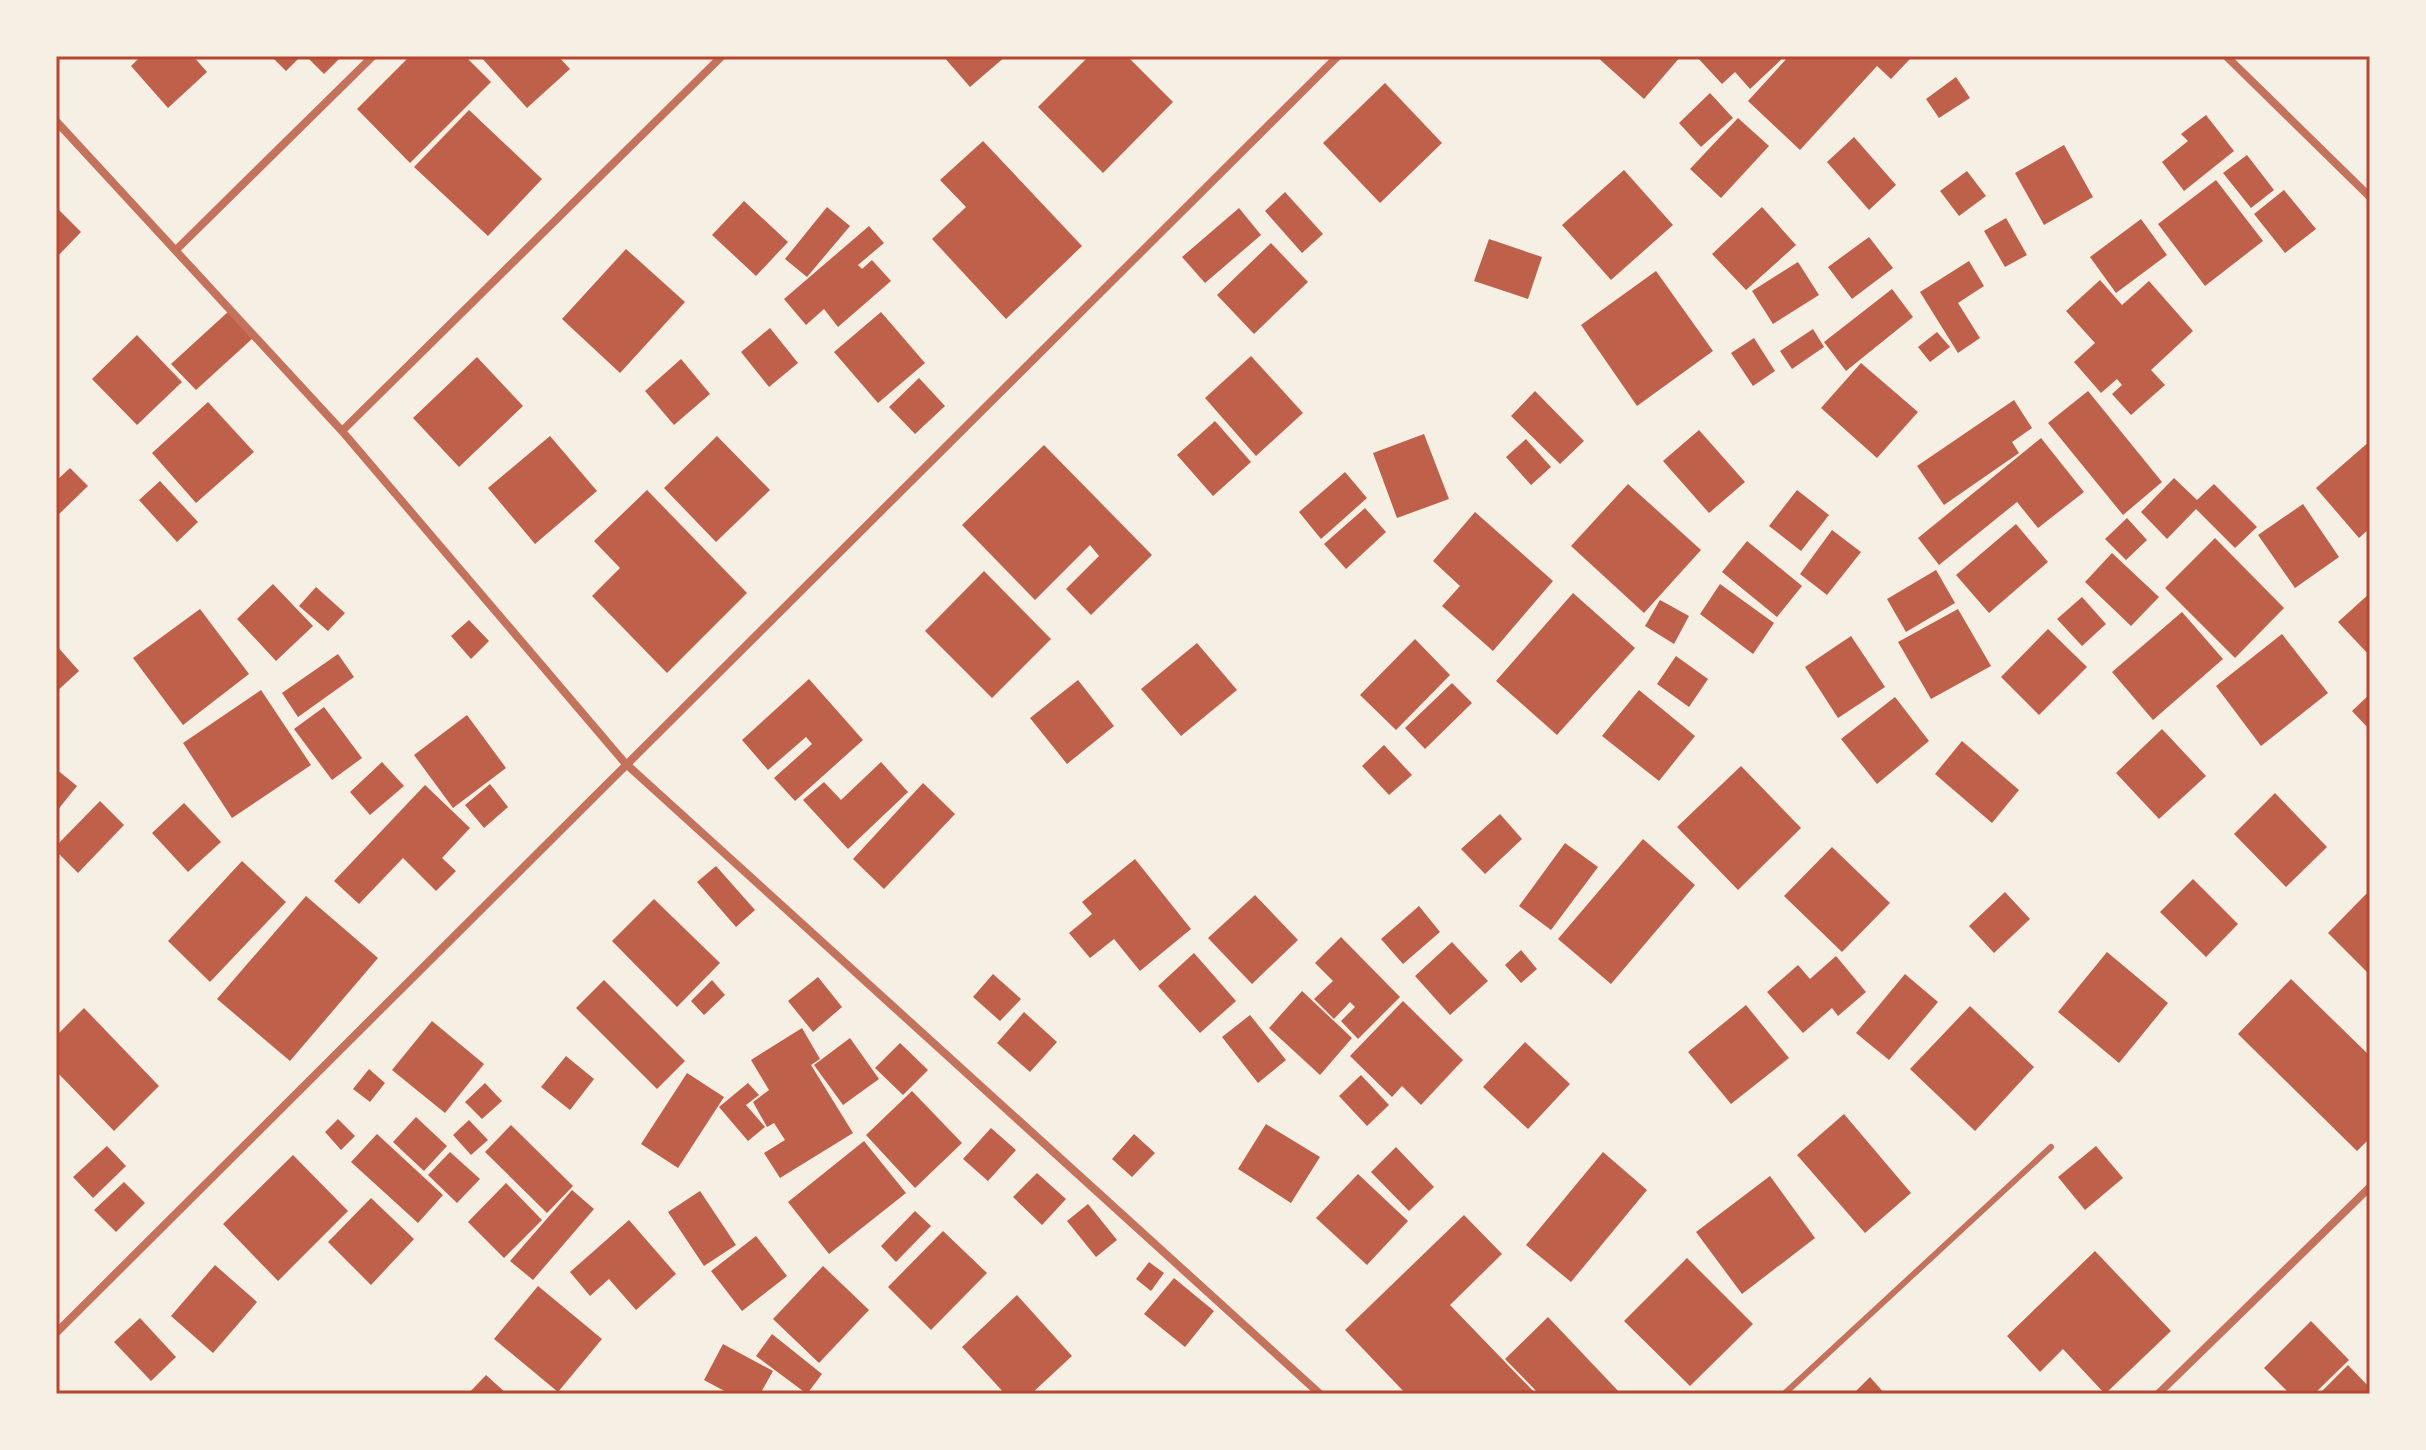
<svg xmlns="http://www.w3.org/2000/svg" width="2426" height="1450" font-family="'Space Grotesk',sans-serif">
	<style>
		.building { fill: #bf614a }
		.lines { fill: none; stroke-linecap: round; stroke-linejoin: round }
		.service { stroke: #c5725c; stroke-width: 6 }
		.minor { stroke: #c5725c; stroke-width: 8 }
		.neatline { fill: none; stroke: #b5482f; stroke-width: 3 }
	</style>
	<rect width="100%" height="100%" fill="#f6efe4"/>
	<path class="building" d="M141 56H193L207 72 168 108 131 66Z
		M271 56H301L286 71Z
		M306 56H342L324 74Z
		M410 56H465L491 82 410 163 357 109Z
		M480 56H558L570 69 527 108Z
		M943 56H1006L970 87Z
		M1089 56H1127L1173 102 1103 173 1038 107Z
		M1596 56H1681L1644 99Z
		M1696 56H1785L1750 89 1735 72 1722 84Z
		M1789 56H1906L1910 59 1891 79 1877 66 1800 150 1748 101Z
		M1956 77 1970 98 1939 118 1926 99Z
		M1385 83 1442 143 1380 203 1323 143Z
		M1710 93 1733 118 1701 147 1679 123Z
		M469 110 542 179 488 236 414 167Z
		M2206 115 2234 151 2184 191 2162 162 2188 141 2181 134Z
		M1738 118 1769 146 1721 198 1690 169Z
		M1854 137 1896 185 1869 210 1827 162Z
		M983 141 1082 246 1006 319 932 239 966 207 940 180Z
		M2064 145 2093 197 2044 225 2015 173Z
		M2247 155 2274 190 2251 208 2223 173Z
		M1624 170 1673 225 1611 280 1562 225Z
		M1967 171 1986 196 1959 216 1940 191Z
		M2216 180 2263 241 2205 286 2158 224Z
		M2284 190 2316 229 2285 253 2254 214Z
		M1285 192 1323 234 1302 253 1265 211Z
		M744 201 788 242 756 276 712 235Z
		M56 207 81 232 56 258Z
		M827 207 850 226 807 277 785 259Z
		M1762 207 1796 245 1746 290 1712 254Z
		M1239 208 1261 235 1205 283 1182 257Z
		M2006 218 2027 255 2005 267 1984 231Z
		M2141 219 2167 255 2116 293 2090 257Z
		M869 226 884 243 858 265 862 269 872 260 891 281 838 327 824 309 806 325 784 299Z
		M1869 237 1893 268 1852 299 1828 267Z
		M1489 239 1542 257 1528 299 1474 281Z
		M1271 243 1308 282 1254 334 1217 295Z
		M626 249 685 302 620 373 562 319Z
		M1969 261 1984 286 1958 303 1980 338 1958 353 1920 292Z
		M1798 262 1819 295 1773 324 1752 291Z
		M1656 271 1713 351 1637 406 1581 325Z
		M2100 280 2122 305 2149 281 2193 331 2151 370 2165 385 2131 415 2112 394 2122 385 2117 379 2101 393 2074 362 2095 343 2066 311Z
		M1892 289 1913 317 1846 371 1824 342Z
		M229 311 253 338 196 390 171 364Z
		M881 312 925 363 878 403 834 352Z
		M770 328 798 363 769 387 741 352Z
		M1813 329 1824 347 1792 369 1780 351Z
		M1937 332 1950 347 1930 362 1918 347Z
		M137 335 182 382 137 425 92 379Z
		M1754 338 1775 371 1753 386 1731 353Z
		M1251 356 1303 413 1256 456 1205 398Z
		M477 357 523 406 459 467 413 418Z
		M681 359 710 394 674 425 645 391Z
		M1861 363 1918 412 1877 458 1821 408Z
		M919 378 945 406 915 434 889 407Z
		M1535 391 1584 441 1560 464 1511 416Z
		M2088 391 2162 482 2123 515 2048 423Z
		M2014 400 2032 428 2012 442 2019 453 1944 505 1917 466Z
		M208 402 254 452 196 503 152 453Z
		M1215 421 1251 462 1213 496 1177 455Z
		M1699 430 1745 482 1709 513 1663 461Z
		M1424 434 1449 499 1397 518 1373 453Z
		M550 436 597 491 535 544 488 488Z
		M717 436 770 490 716 542 664 488Z
		M2041 438 2084 492 2038 528 2017 502 1939 565 1918 538Z
		M1526 439 1551 467 1531 485 1506 457Z
		M2370 441V528L2359 538 2316 488Z
		M1044 445 1152 555 1091 615 1066 589 1099 556 1090 545 1035 600 962 525Z
		M70 468 88 486 56 517V481Z
		M1345 472 1367 498 1321 539 1299 512Z
		M2174 478 2197 500 2214 484 2257 527 2235 548 2196 509 2167 539 2141 512Z
		M160 481 198 522 177 542 139 500Z
		M1628 484 1701 550 1644 613 1571 546Z
		M647 490 747 593 667 673 592 596 620 568 594 541Z
		M1797 490 1829 515 1801 551 1769 526Z
		M2303 504 2339 557 2295 588 2258 535Z
		M1365 508 1386 532 1346 569 1324 544Z
		M1475 512 1553 581 1493 651 1442 606 1460 586 1433 561Z
		M2127 518 2147 540 2126 560 2105 539Z
		M2016 524 2048 562 1989 613 1956 575Z
		M1832 530 1861 552 1827 595 1800 574Z
		M2215 538 2284 608 2235 658 2165 588Z
		M1747 541 1802 586 1777 617 1722 572Z
		M2112 553 2159 597 2131 626 2085 582Z
		M1936 570 1955 603 1906 632 1887 599Z
		M984 571 1051 639 992 698 925 631Z
		M273 584 313 626 276 661 237 619Z
		M1720 584 1774 623 1753 654 1700 614Z
		M316 587 345 613 328 631 299 606Z
		M1573 593 1635 648 1557 735 1496 681Z
		M2370 593V656L2338 622Z
		M2082 597 2106 624 2082 646 2057 619Z
		M1660 600 1689 616 1674 644 1645 626Z
		M200 609 249 674 183 725 133 658Z
		M1958 609 1991 666 1931 699 1898 642Z
		M2182 612 2223 659 2153 720 2112 672Z
		M469 620 489 641 471 659 451 636Z
		M2048 629 2087 667 2039 715 2001 677Z
		M2282 634 2328 693 2261 746 2216 686Z
		M1851 636 1885 687 1838 718 1805 667Z
		M1415 639 1450 675 1396 730 1360 695Z
		M1197 643 1237 690 1181 736 1141 689Z
		M56 645 79 671 56 692Z
		M338 654 354 677 298 717 282 693Z
		M1676 656 1708 679 1689 707 1657 684Z
		M809 679 863 740 795 801 774 778 812 744 806 737 768 770 742 740Z
		M1078 680 1114 726 1067 764 1030 718Z
		M1452 683 1472 703 1425 749 1405 728Z
		M261 690 311 765 232 818 183 743Z
		M1639 690 1695 736 1659 781 1602 736Z
		M2370 694V730L2352 711Z
		M1895 697 1929 741 1877 784 1841 739Z
		M324 707 362 758 332 780 294 729Z
		M467 715 506 768 453 808 414 755Z
		M2162 729 2206 776 2159 819 2116 773Z
		M1962 741 2019 790 1992 823 1935 774Z
		M1384 745 1412 775 1389 795 1362 766Z
		M382 762 404 786 370 815 350 792Z
		M881 762 908 792 848 849 803 800 824 782 841 800Z
		M1741 766 1801 828 1738 890 1677 827Z
		M56 769 77 786 56 812Z
		M923 783 955 814 884 889 853 859Z
		M490 784 508 807 484 828 465 805Z
		M425 785 470 828 442 858 456 871 436 891 403 858 359 904 334 881Z
		M2275 793 2327 847 2286 887 2234 834Z
		M100 801 124 825 78 873 56 851V846Z
		M184 803 221 842 188 872 152 833Z
		M1500 814 1522 839 1485 874 1461 849Z
		M1643 839 1695 885 1611 984 1558 939Z
		M1565 843 1598 867 1551 930 1519 906Z
		M1832 847 1890 903 1842 952 1784 896Z
		M1135 859 1191 929 1140 971 1114 939 1090 958 1069 933 1092 914 1082 902Z
		M242 861 286 902 210 982 168 941Z
		M716 866 755 910 736 927 697 882Z
		M2193 879 2238 924 2206 957 2160 912Z
		M2370 890V975L2328 933Z
		M2005 892 2030 919 1994 953 1969 926Z
		M1255 895 1298 940 1252 984 1208 938Z
		M306 896 378 958 290 1061 217 999Z
		M654 899 720 963 677 1007 612 941Z
		M1419 906 1440 932 1403 964 1381 939Z
		M1341 937 1400 997 1358 1039 1341 1021 1355 1007 1350 1002 1334 1019 1314 999 1333 981 1315 963Z
		M1452 942 1488 981 1450 1015 1415 976Z
		M1521 950 1537 969 1521 983 1505 965Z
		M2107 952 2168 1003 2119 1063 2058 1012Z
		M1194 953 1236 1001 1200 1033 1158 986Z
		M1836 956 1866 992 1838 1016 1832 1008 1803 1033 1767 992 1798 965 1810 979Z
		M993 974 1021 999 1000 1021 973 997Z
		M1905 974 1938 1002 1889 1060 1856 1033Z
		M818 977 842 1007 813 1032 788 1001Z
		M2291 979 2370 1056V1138L2357 1151 2238 1034Z
		M604 980 685 1061 657 1089 576 1008Z
		M712 980 725 995 704 1015 691 1001Z
		M1302 991 1352 1038 1320 1075 1269 1028Z
		M1403 1001 1463 1060 1421 1105 1402 1086 1392 1097 1350 1056Z
		M1746 1005 1789 1058 1731 1104 1688 1052Z
		M1970 1006 2034 1067 1975 1131 1910 1069Z
		M84 1008 159 1086 114 1131 56 1071V1036Z
		M1024 1012 1057 1042 1030 1072 997 1043Z
		M1250 1015 1286 1060 1258 1083 1222 1037Z
		M432 1021 484 1064 445 1113 392 1070Z
		M802 1028 820 1059 811 1065 853 1133 780 1178 764 1153 785 1140 774 1123 767 1127 753 1102 769 1090 751 1060Z
		M850 1038 879 1079 843 1105 814 1065Z
		M1525 1042 1570 1084 1528 1129 1483 1087Z
		M900 1043 928 1070 903 1095 875 1068Z
		M566 1056 594 1079 570 1110 541 1087Z
		M369 1069 385 1083 370 1102 353 1089Z
		M687 1073 724 1097 678 1168 641 1144Z
		M1361 1075 1389 1105 1367 1126 1339 1096Z
		M485 1083 502 1101 482 1119 465 1102Z
		M748 1083 759 1095 746 1105 765 1127 748 1141 719 1107Z
		M912 1091 962 1143 915 1188 866 1135Z
		M1844 1114 1911 1193 1865 1233 1797 1155Z
		M416 1117 447 1146 424 1171 393 1142Z
		M338 1119 355 1136 341 1150 325 1132Z
		M469 1120 488 1140 471 1155 453 1135Z
		M1266 1124 1320 1157 1291 1203 1238 1169Z
		M511 1125 573 1186 547 1213 485 1152Z
		M991 1128 1016 1150 988 1181 963 1159Z
		M377 1134 443 1195 418 1223 351 1162Z
		M1134 1134 1155 1153 1132 1177 1112 1159Z
		M864 1141 906 1193 829 1254 788 1202Z
		M107 1146 126 1166 93 1198 73 1177Z
		M2096 1146 2123 1178 2085 1210 2058 1177Z
		M1396 1147 1434 1187 1409 1211 1371 1172Z
		M450 1152 480 1179 457 1203 428 1175Z
		M1603 1152 1647 1190 1571 1282 1526 1245Z
		M293 1155 348 1211 278 1281 223 1224Z
		M1037 1173 1066 1199 1042 1225 1013 1197Z
		M1358 1174 1408 1221 1367 1265 1316 1218Z
		M1770 1176 1815 1238 1742 1294 1696 1232Z
		M124 1182 145 1203 116 1232 94 1210Z
		M506 1183 542 1220 504 1258 468 1222Z
		M572 1190 594 1209 533 1280 510 1261Z
		M700 1191 736 1245 704 1266 668 1212Z
		M371 1198 414 1239 371 1285 328 1242Z
		M1088 1204 1117 1240 1096 1257 1067 1221Z
		M915 1211 931 1226 896 1262 881 1246Z
		M1464 1215 1502 1254 1450 1305 1536 1394H1406L1345 1330Z
		M629 1220 676 1274 636 1310 609 1279 590 1296 570 1272Z
		M943 1231 987 1273 931 1330 888 1287Z
		M756 1236 787 1276 742 1311 711 1271Z
		M2095 1251 2171 1331 2105 1394 2063 1349 2040 1372 2007 1336Z
		M1687 1258 1753 1324 1690 1386 1624 1321Z
		M1149 1262 1164 1273 1151 1291 1136 1279Z
		M215 1265 257 1302 213 1353 171 1316Z
		M823 1266 869 1310 819 1363 773 1319Z
		M1174 1278 1214 1311 1185 1347 1144 1314Z
		M538 1286 602 1339 558 1392 494 1339Z
		M1017 1295 1072 1356 1031 1394H1005L962 1347Z
		M1548 1317 1621 1394H1539L1505 1359Z
		M140 1318 176 1357 151 1381 114 1342Z
		M2311 1321 2349 1360 2314 1394H2290L2264 1368Z
		M772 1334 822 1374 807 1394 756 1356Z
		M723 1344 773 1371 760 1394H730L704 1380Z
		M2348 1365 2370 1388V1394H2319Z
		M486 1375 507 1394H468Z
		M1870 1377 1885 1394H1853Z"/>
	<g class="lines">
		<path class="service" d="M1784 1394 2051 1147"/>
		<path class="minor" d="M2226 56 2370 197
			M56 121 342 431 625 763 1320 1394
			M176 250 373 56
			M342 431 722 56
			M56 1333 1338 56
			M2158 1394 2370 1187"/>
	</g>
	<rect width="2426" height="1450" fill="none" stroke="#f6efe4" stroke-width="116"/>
	<rect x="58" y="58" width="2310" height="1334" class="neatline"/>
</svg>
